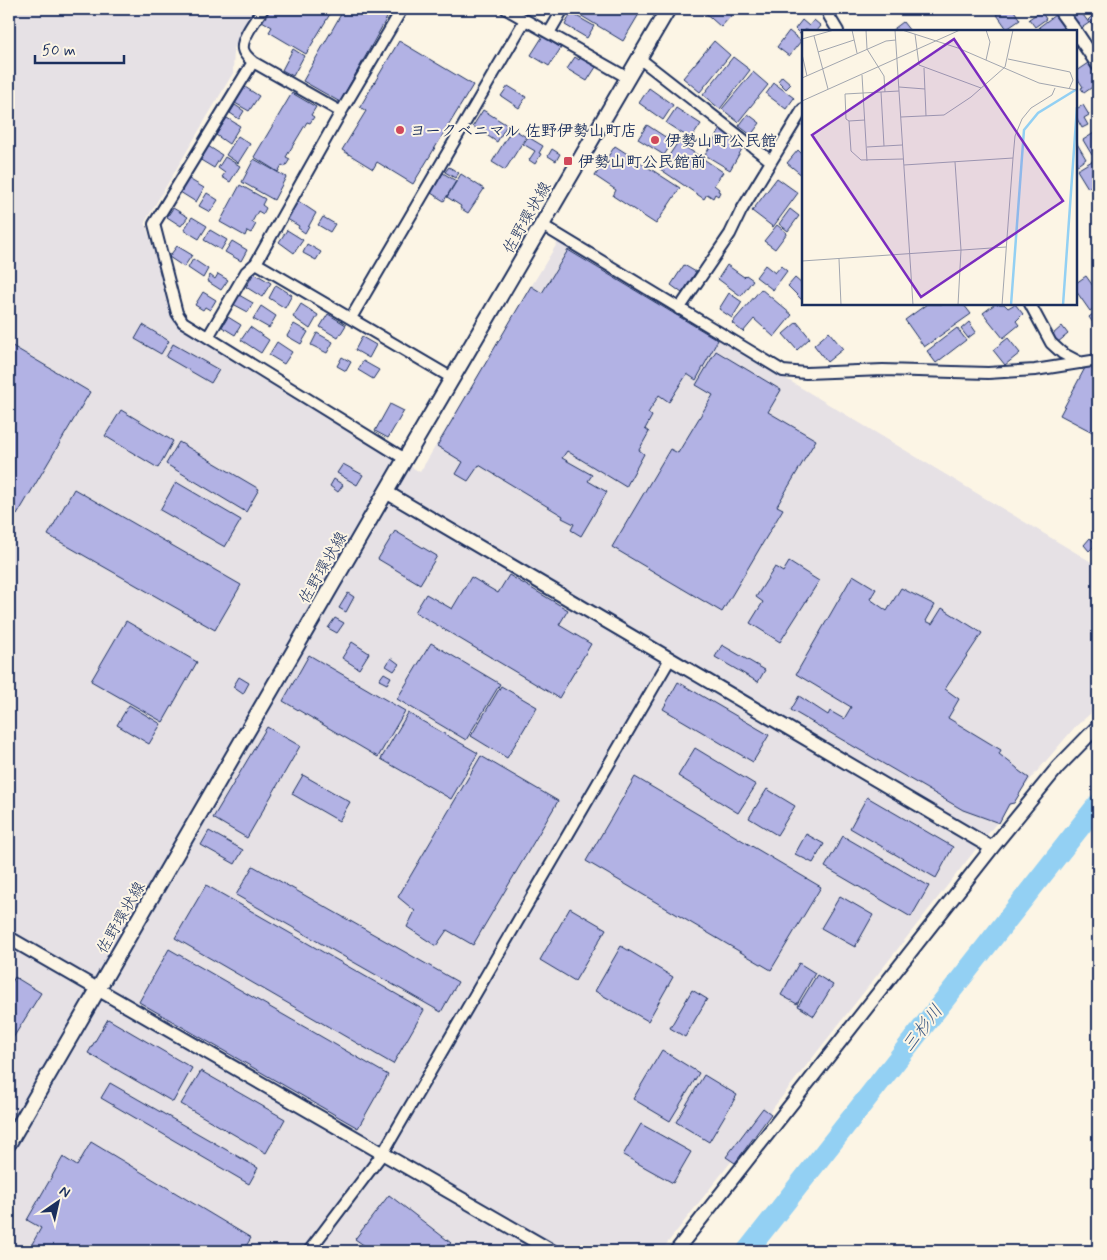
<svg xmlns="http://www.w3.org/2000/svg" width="1107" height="1260" font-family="Mynerve,'Klee One',sans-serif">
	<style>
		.built { fill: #e6e1e5 }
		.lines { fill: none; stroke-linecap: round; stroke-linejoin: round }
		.river { stroke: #93d0f3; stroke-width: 21 }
		.building { fill: #b2b2e4; stroke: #1b2f5e }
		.minor-casing { stroke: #1b2f5e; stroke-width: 14 }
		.tertiary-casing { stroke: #1b2f5e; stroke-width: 16 }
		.secondary-casing { stroke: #1b2f5e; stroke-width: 18 }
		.minor { stroke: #fcf5e5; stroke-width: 10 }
		.tertiary { stroke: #fcf5e5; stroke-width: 12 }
		.secondary { stroke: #fcf5e5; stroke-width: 14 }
		.poi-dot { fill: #d1495b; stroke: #fcf5e5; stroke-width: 2 }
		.labels { text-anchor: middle; stroke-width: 4; stroke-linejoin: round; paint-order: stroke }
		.poi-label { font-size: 16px; font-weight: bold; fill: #1b2f5e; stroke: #fcf5e5; text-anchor: start }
		.street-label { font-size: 16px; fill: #1b2f5e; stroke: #fcf5e5 }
		.water-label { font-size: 18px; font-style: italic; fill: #395783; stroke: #fcf5e5 }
		.inset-river { fill: none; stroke: #93d0f3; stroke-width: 2.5 }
		.inset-road { fill: none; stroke: #a2a6af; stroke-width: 1 }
		.view { fill: #7b2cbf; fill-opacity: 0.15; stroke: #7b2cbf; stroke-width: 2.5 }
		.inset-edge { fill: none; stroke: #1b2f5e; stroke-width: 2.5 }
	</style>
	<rect width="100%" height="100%" fill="#fcf5e5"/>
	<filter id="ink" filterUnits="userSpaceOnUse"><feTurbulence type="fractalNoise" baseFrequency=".02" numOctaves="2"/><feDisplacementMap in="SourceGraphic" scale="10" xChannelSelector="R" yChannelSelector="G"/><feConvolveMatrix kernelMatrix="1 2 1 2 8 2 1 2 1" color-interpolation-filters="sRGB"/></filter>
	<g filter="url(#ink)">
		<path class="built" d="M9 9H259L234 48 233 73 145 222 175 322 420 472 558 242 1098 566V707L1075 727 1034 775 661 1251H9Z"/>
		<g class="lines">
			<path class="river" d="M747 1251 1098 804"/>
		</g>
		<path class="building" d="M269 9H333L306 54 269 32 272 27 262 21Z
			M344 9H375L388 16 340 102 303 81Z
			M570 9H642L623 41Z
			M704 9H737L721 27 702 10Z
			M993 9H1013L1020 20 1007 29Z
			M1098 10V30L1088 20Z
			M1041 11 1046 19 1035 27 1029 19Z
			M1081 12 1089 23 1080 29 1073 17Z
			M571 13 594 26 587 38 565 25Z
			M1055 15 1064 27 1058 31H1042L1039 27Z
			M802 20 809 26 814 20 821 26 817 31 805 30 801 35 795 29Z
			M903 22 910 31H891Z
			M789 31 801 41 789 56 777 47Z
			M543 36 561 48 549 66 531 55Z
			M399 41 473 85 413 184 377 162 373 169 342 150 366 111 360 107Z
			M714 41 730 55 700 92 683 78Z
			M293 49 304 56 293 76 282 70Z
			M581 56 594 64 593 65 596 67 587 81 567 69 575 57 579 60Z
			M733 57 750 70 720 109 703 95Z
			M1088 63 1098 78V83L1084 93 1081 88 1083 87 1076 76V71Z
			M753 72 768 85 738 122 722 109Z
			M782 76 791 84 786 89 778 81Z
			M774 83 794 98 786 109 766 94Z
			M508 86 526 97 519 108 501 96Z
			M245 87 259 96 249 111 235 103Z
			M649 88 673 105 663 120 639 103Z
			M292 93 316 107 311 115 314 117 310 123 307 122 286 157 290 159 285 167 282 165 278 172 254 157Z
			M235 105 244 111 239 119 230 113Z
			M1083 105 1089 115 1084 118 1088 125 1082 128 1076 117V109Z
			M676 108 701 124 691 139 666 123Z
			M483 110 507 125 497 142 473 126Z
			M748 114 760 123 751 135 739 126Z
			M227 118 240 126 229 144 216 135Z
			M647 125 673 142 664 155 638 139Z
			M722 127 746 142 730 170 705 155Z
			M515 130 526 137 505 170 492 162 511 131 513 132Z
			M1094 133 1098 140V150L1092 155 1083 140Z
			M238 136 250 144 238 163 226 155Z
			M528 137 543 146 539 153 541 154 535 164 529 160 535 151 523 144Z
			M678 142 723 172 714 185 719 189 718 191 720 192 718 196 715 194 713 198 707 194 704 199 660 169Z
			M1076 142 1086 159 1076 166Z
			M208 146 222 155 214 168 199 159Z
			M615 146 680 188 656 224 613 196 616 190 595 176Z
			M552 149 560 154 556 161 548 156Z
			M798 150 803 155V176L787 163Z
			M225 157 240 166 230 182 222 177 225 173 218 168Z
			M254 159 286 177 274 200 242 182Z
			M1092 161 1098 173V181L1088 188 1077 170Z
			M449 167 459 173 455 178 445 172Z
			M443 173 456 181 444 201 431 193Z
			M461 174 484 189 468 213 460 208 461 206 447 197Z
			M777 178 798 193 773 227 752 211Z
			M189 179 204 188 196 202 180 192Z
			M240 185 265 199 262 205 266 208 263 214 258 211 252 222 256 224 251 233 247 231 245 236 220 222Z
			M207 193 218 200 210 212 199 206Z
			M298 201 316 213 305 233 298 228 299 226 287 219Z
			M173 208 188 217 181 226 167 217Z
			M790 209 799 216 788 231 779 224Z
			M192 217 207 226 199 239 184 230Z
			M323 217 335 224 330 232 318 225Z
			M777 225 787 233 775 249 764 241Z
			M210 230 227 240 221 250 204 240Z
			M287 230 303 240 294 253 279 242Z
			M232 241 247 250 241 261 225 252Z
			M307 244 321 252 316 260 303 253Z
			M177 246 192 255 184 267 169 257Z
			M568 250 718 340 696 380 687 374 669 402 659 395 648 413 652 416 645 429 649 432 639 450 644 454 626 487 567 451 562 458 592 475 588 481 607 492 581 536 571 530 574 524 562 518 563 516 479 465 468 481 456 474 463 462 437 446 531 286 542 293Z
			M193 259 208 269 203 278 188 268Z
			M684 265 696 272 682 293 671 285Z
			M727 265 744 277 746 275 753 280 741 296 718 279Z
			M765 265 775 273 781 266 787 271 773 290 756 277Z
			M254 273 271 283 262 297 246 287Z
			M218 274 228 280 221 290 207 281 210 275 215 279Z
			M1086 276 1098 293V305L1090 311 1076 291V283Z
			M795 278 803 285V301L788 286Z
			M276 285 292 295 285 308 269 298Z
			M761 289 792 315 774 337 754 319 743 332 732 323Z
			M203 292 216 300 210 310 205 307 203 310 195 305Z
			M729 293 742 302 732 318 719 309Z
			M239 295 253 303 248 312 233 304Z
			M301 304 318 315 310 329 293 317Z
			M927 304H966L964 305 971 314 924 347 905 320Z
			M995 304H1004L1008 308 1015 304 1023 314 1016 321 1019 325 1003 338 983 313Z
			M261 306 276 316 269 328 253 319Z
			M1098 310V330L1089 317Z
			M328 314 346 325 338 338 320 327Z
			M228 317 241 325 235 335 222 327Z
			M797 322 810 338 797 350 783 334Z
			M969 322 976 332 968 338 961 329Z
			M294 324 308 332 301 344 287 336Z
			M143 325 169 341 161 354 135 339Z
			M1062 326 1068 334 1058 342 1052 335Z
			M250 327 269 340 261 353 241 340Z
			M957 328 966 340 936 363 927 351Z
			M829 332 843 349 827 362 814 345Z
			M317 333 333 342 327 353 311 345Z
			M362 337 376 345 369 358 355 350Z
			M1008 338 1020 353 1005 365 993 350Z
			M277 342 292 352 284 364 269 355Z
			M9 344 90 392 17 515 9 511Z
			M173 344 219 370 211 383 166 357Z
			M716 351 781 390 768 412 816 440 777 506 783 509 722 612 612 547 670 449 678 453 713 395 696 385Z
			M342 357 351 362 346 371 337 366Z
			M363 361 379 370 373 379 358 370Z
			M1086 366 1098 372V435L1060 415Z
			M390 404 404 411 388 438 375 431Z
			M121 410 173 441 158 468 105 436Z
			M179 442 259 489 246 512 166 464Z
			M343 464 363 475 357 485 337 473Z
			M334 479 343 485 338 492 330 486Z
			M176 482 241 520 225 547 160 510Z
			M74 489 241 585 215 630 48 535Z
			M395 531 437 556 420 584 378 559Z
			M1090 538 1096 544 1089 551 1084 545Z
			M789 562 819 581 780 642 750 623 763 602 756 597 775 567 783 572Z
			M509 575 568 610 559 625 591 644 559 698 415 612 426 594 452 609 471 577 498 593Z
			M853 575 876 589 870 599 887 611 901 588 935 605 926 621 932 624 942 608 982 633 945 689 959 699 948 718 1001 750 999 754 1017 768 1019 771 1029 778 1014 803 1009 804 999 823 963 810 791 710 799 696 828 715 830 711 844 719 851 707 796 674Z
			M348 593 354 597 346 612 339 608Z
			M335 618 344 623 337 633 328 628Z
			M126 621 197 662 163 722 91 681Z
			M352 642 369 653 359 669 342 658Z
			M431 643 500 684 466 740 397 699Z
			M722 645 765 670 758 682 715 657Z
			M309 655 405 711 378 757 283 701Z
			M391 658 399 664 394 671 386 666Z
			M384 673 391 677 387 684 379 680Z
			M239 677 249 683 243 694 233 687Z
			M678 682 769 735 753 762 663 709Z
			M501 686 537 707 507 758 471 736Z
			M129 705 161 724 149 744 117 725Z
			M408 713 478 753 451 799 381 759Z
			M267 727 300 746 247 838 213 818Z
			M695 748 756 785 738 813 678 776Z
			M481 756 558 801 473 945 447 930 436 946 407 927 415 911 398 897Z
			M303 775 350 802 339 821 292 794Z
			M635 777 821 887 771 970 586 861Z
			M767 789 795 806 777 835 749 818Z
			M867 797 953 847 936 878 850 828Z
			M209 831 243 850 235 864 201 845Z
			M806 834 824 844 813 863 795 854Z
			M843 836 929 886 911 917 825 867Z
			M253 866 458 982 441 1012 236 895Z
			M206 885 424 1010 393 1064 175 938Z
			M840 896 873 915 855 947 821 928Z
			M570 908 606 929 575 981 540 960Z
			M621 946 673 977 648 1021 595 991Z
			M169 949 388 1075 358 1128 139 1002Z
			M799 963 815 973 797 1004 781 995Z
			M817 975 833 985 814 1016 798 1006Z
			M15 977 41 993 13 1038 9 1036V987Z
			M692 990 707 999 685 1037 670 1028Z
			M108 1019 192 1068 173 1102 88 1053Z
			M662 1050 699 1073 670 1121 633 1099Z
			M201 1071 285 1119 266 1153 181 1104Z
			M704 1075 737 1095 709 1142 676 1122Z
			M110 1083 258 1168 249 1184 101 1098Z
			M763 1108 771 1114 735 1163 726 1157Z
			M641 1124 691 1152 673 1183 623 1155Z
			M91 1142 251 1238 243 1251H28L41 1228 27 1220 63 1157 77 1166Z
			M389 1195 451 1243 444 1251H372L355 1239Z"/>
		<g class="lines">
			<g class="minor-casing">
				<path id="minor" d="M263 9C257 18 241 38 243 49 244 55 249 58 253 62L341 112
					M506 9 628 78
					M827 9 829 16 838 31
					M549 33 563 9
					M639 58 771 161
					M253 62 154 224 177 313 183 322 405 459
					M542 225 783 371 806 373 883 370 988 373 1035 370 1098 360
					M256 263 452 378
					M1030 304 1051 343 1062 353 1081 363
					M679 309 730 234 741 211 803 109
					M351 318 525 20
					M208 337 246 272 256 263 341 112 402 9
					M309 1251 383 1153 670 659"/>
			</g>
			<g class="tertiary-casing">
				<path id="tertiary" d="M1059 9 1075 31
					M1076 32 1098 65
					M386 492 992 848 676 1251
					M992 848 1058 767 1098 726
					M9 938 552 1251"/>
			</g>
			<g class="secondary-casing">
				<path id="secondary" d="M9 1143 405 459 668 9"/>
			</g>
			<use href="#minor" class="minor"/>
			<use href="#tertiary" class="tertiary"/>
			<use href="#secondary" class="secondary"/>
		</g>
	</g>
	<g class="poi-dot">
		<circle cx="400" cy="130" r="5"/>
		<circle cx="655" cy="140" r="5"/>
		<rect x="563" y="156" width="10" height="10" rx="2.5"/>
	</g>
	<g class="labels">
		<g class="poi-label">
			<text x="410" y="136">ヨークベニマル 佐野伊勢山町店</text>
			<text x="665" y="146">伊勢山町公民館</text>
			<text x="578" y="167">伊勢山町公民館前</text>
		</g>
		<g class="street-label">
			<text transform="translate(526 217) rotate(-60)" y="6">佐野環状線</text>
			<text transform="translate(322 567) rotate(-60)" y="6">佐野環状線</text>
			<text transform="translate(120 917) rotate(-60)" y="6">佐野環状線</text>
		</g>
		<g class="water-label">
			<text transform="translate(922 1028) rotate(-52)" y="6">三杉川</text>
		</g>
	</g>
	<g transform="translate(802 30)">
		<rect width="275" height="275" fill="#fcf5e5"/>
		<path class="inset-river" d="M209 275 222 100 236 83 275 59M261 275 275 77"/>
		<path class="inset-road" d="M50 0 55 23M64 0 65 19 82 46 83 62M93 0 111 275M100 0 156 18 237 53 275 60M172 0H202M113 4 117 35 179 58M12 6 26 59M0 9 32 0M16 22 52 10M0 24 5 46M206 29 268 42 271 50 267 59M184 30 188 12 184 0M122 38 124 86M60 45 65 131M0 48 84 11 94 10M97 57 123 59M97 61 43 64 44 89 47 91 49 121 59 130 101 129M79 62 82 116M0 71 158 0M99 87 142 85 169 67 203 37 211 0M47 91 63 90M65 117 100 115M211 128 213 106 220 89 229 78 250 65 253 58M153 132 159 220 156 275M102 135 211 128 200 275M37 229 39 275M0 231 204 217"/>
		<path class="view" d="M152 9 261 171 119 267 10 105Z"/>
		<rect width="275" height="275" class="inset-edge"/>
	</g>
	<rect width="1107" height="1260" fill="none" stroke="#fcf5e5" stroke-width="30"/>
	<rect x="15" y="15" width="1077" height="1230" fill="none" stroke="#1b2f5e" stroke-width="2" filter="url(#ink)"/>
	<g transform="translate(58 1202) rotate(34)" stroke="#fcf5e5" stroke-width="4" paint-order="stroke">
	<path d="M0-4L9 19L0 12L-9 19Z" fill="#1b2f5e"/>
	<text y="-8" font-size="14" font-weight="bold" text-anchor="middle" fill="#1b2f5e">N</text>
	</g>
	<path d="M35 55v8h89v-8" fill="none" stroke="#1b2f5e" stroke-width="2.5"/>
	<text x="42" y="55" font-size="15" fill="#1b2f5e" stroke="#fcf5e5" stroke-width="4" paint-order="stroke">50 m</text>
</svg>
